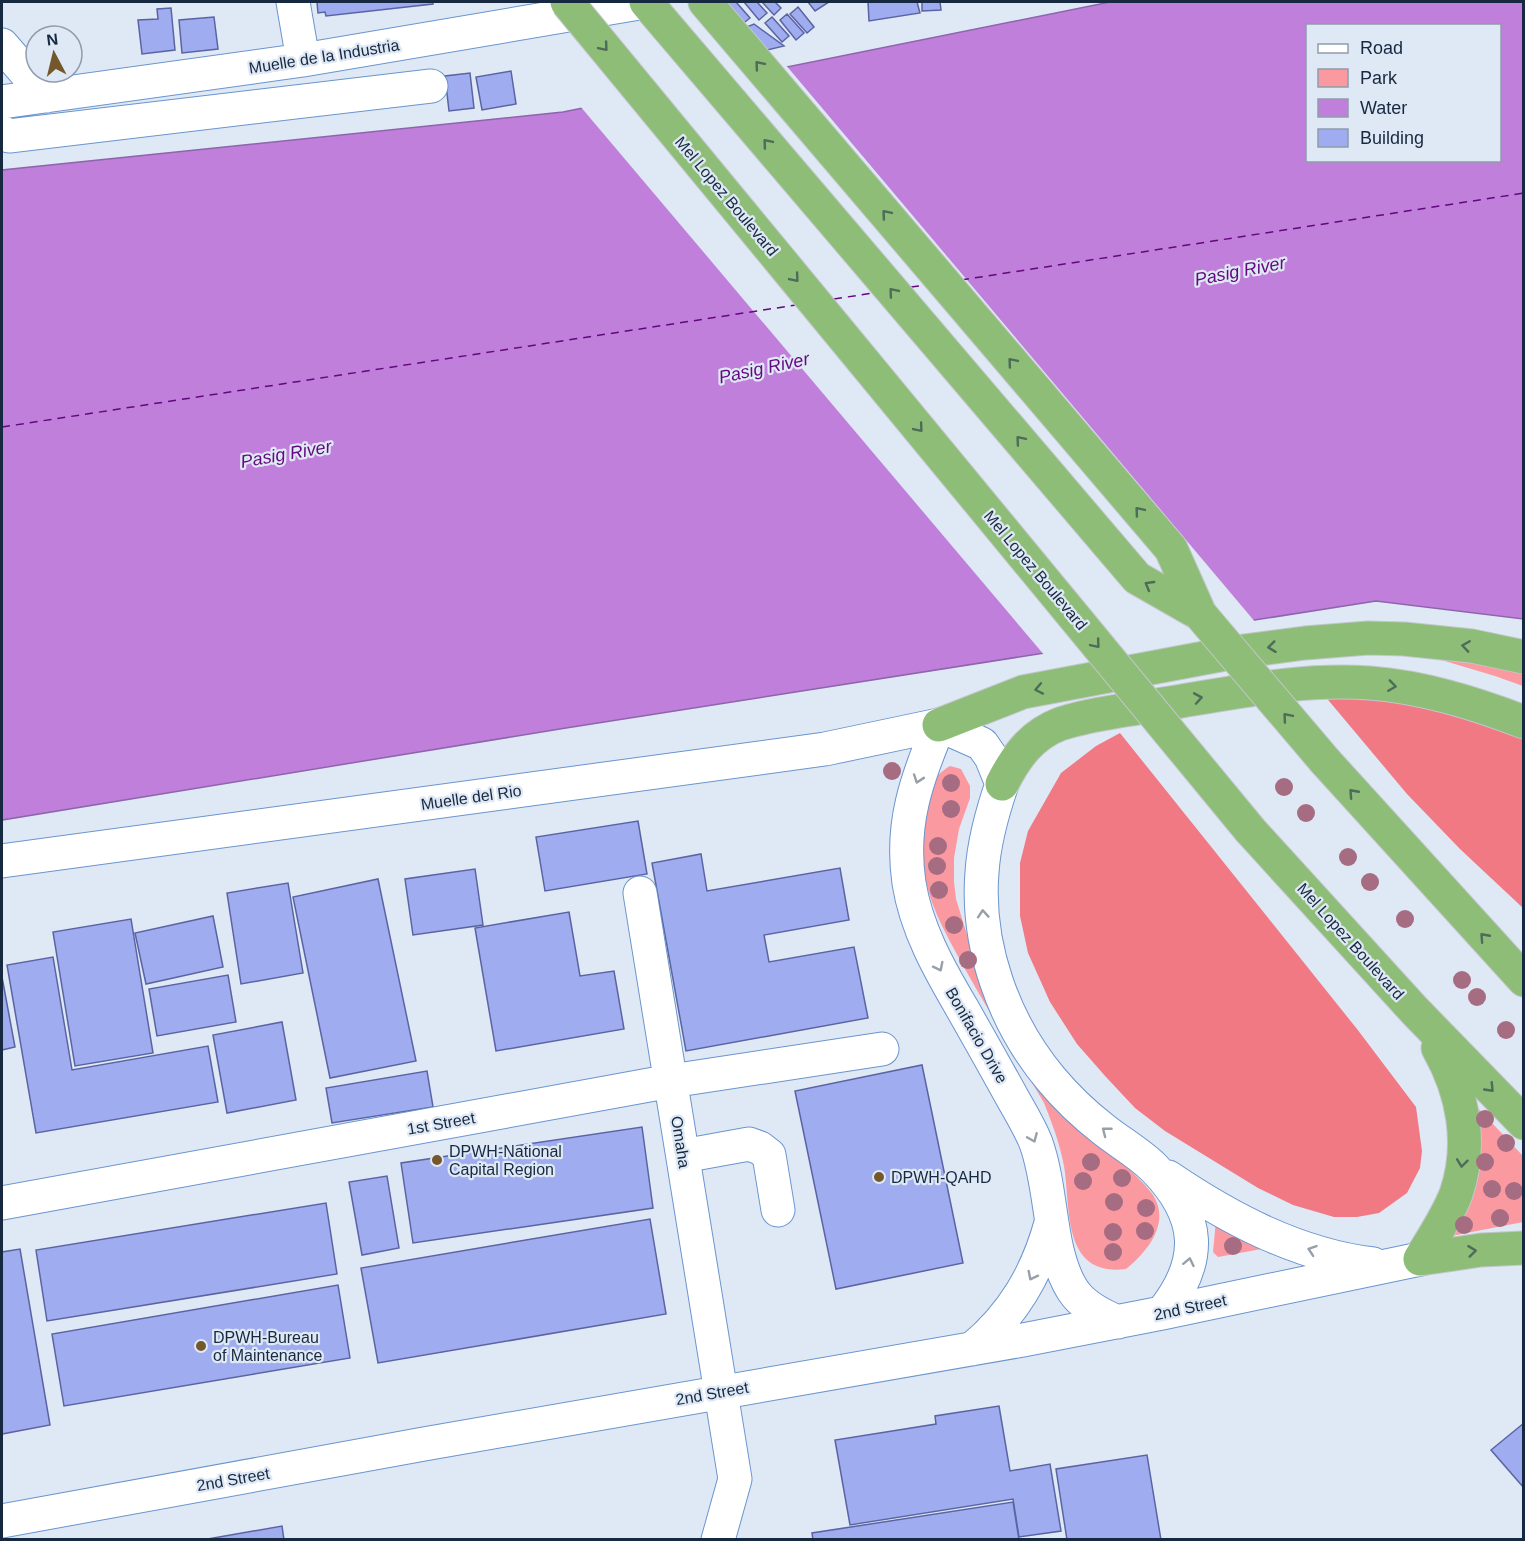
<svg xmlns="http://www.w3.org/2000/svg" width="1525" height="1541" font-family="Arial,sans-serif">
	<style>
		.green { fill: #fb99a0 }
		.forest { fill: #f07984 }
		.water { fill: #c07fdb; stroke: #8d65ac; stroke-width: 1.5; fill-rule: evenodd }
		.pier { fill: #dfe8f5 }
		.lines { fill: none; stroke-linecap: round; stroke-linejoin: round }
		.ferry { stroke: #63087e; stroke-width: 1.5; stroke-dasharray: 8 6; stroke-linecap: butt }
		.building { fill: #9facef; stroke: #5b64a2; stroke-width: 1.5 }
		.minor-casing { stroke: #6a95ce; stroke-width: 35 }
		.highway-casing { stroke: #c3c7cd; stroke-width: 35 }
		.minor { stroke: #fff; stroke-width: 33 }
		.highway { stroke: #8ebd77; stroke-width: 33 }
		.highway-bridge-casing { stroke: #c3c7cd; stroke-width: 35; stroke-linecap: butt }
		.highway-bridge { stroke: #8ebd77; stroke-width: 33 }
		.tree { fill: #a66c82 }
		.oneway { stroke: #4d6c59 }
		.oneway2 { stroke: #979fa9 }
		.poi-dot { fill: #74572b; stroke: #dfe8f5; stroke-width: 2 }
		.labels { text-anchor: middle; stroke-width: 4.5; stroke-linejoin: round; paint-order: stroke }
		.street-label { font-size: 16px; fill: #172940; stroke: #dfe8f5 }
		.poi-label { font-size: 16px; fill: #172940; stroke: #dfe8f5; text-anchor: start }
		.water-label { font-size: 18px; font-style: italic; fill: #63087e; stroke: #dfe8f5 }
	</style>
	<rect width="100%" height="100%" fill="#dfe8f5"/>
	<path class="green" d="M1438 659 1523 666V686L1495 676Z
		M950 766 961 769 970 786V798L959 829 954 858V882L956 899 968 938 980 964 1127 1167C1136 1176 1146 1185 1153 1195 1171 1223 1147 1252 1126 1269 1061 1277 1071 1207 1064 1166 1060 1144 1052 1123 1044 1103 1018 1058 990 1014 965 969 949 939 931 910 925 876 921 855 922 829 927 808 931 788 931 777 950 766Z
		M1476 1106 1523 1156V1222L1446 1237C1455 1223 1466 1209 1473 1193 1485 1167 1479 1133 1476 1106Z
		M1216 1220 1278 1246 1218 1257 1213 1252Z"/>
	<path class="forest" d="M1353 689 1523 729V908L1460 849 1407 794 1324 695Z
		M1120 733 1357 1029 1416 1107 1422 1151 1420 1168 1407 1193 1379 1213 1357 1217H1334L1293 1205 1258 1188 1165 1131 1135 1108 1106 1077 1077 1044 1050 1002 1028 953 1020 916V863L1028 831 1061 773 1096 746Z"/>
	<path class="water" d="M1110 2H1523V619L1376 601 566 728 2 820V170L563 112ZM1308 26H1500V160H1308Z"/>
	<path class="pier" d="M785 64 1256 623 1045 656 580 106Z"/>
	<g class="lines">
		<path class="ferry" d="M961 280 1524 193
			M911 287 927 285
			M834 299 873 293
			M2 427 796 305"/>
	</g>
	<path class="building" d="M317 2H433V4L326 16 325 12 318 13Z
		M714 2H736L750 18 736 29Z
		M744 2H757L767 13 759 20Z
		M762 2H775L781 8 774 15Z
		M808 2H829L815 11Z
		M868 2H917L920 13 869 21Z
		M922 2H940L941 10 922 11Z
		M798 7 814 27 807 33 790 14Z
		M171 8 175 50 142 54 138 20 158 19 157 9Z
		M787 14 804 33 796 40 780 20Z
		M214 17 218 49 182 53 179 20Z
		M772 17 789 36 782 42 765 23Z
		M754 24 784 46 759 52 744 28Z
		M511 71 516 104 482 110 476 77Z
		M470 73 474 108 449 111 445 76Z
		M638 821 647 874 545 891 536 837Z
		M701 854 707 891 840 868 849 920 764 935 769 962 854 947 868 1018 686 1051 652 863Z
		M475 869 483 925 413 935 405 879Z
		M378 879 416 1061 330 1078 293 897Z
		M288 883 303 973 241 984 227 893Z
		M569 912 580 976 614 971 624 1029 496 1051 475 928Z
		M213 916 223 967 146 984 135 933Z
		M131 919 153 1053 75 1066 53 932Z
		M53 957 72 1070 208 1046 218 1102 36 1133 7 965Z
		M228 975 236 1022 157 1036 149 989Z
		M2 977 15 1047 2 1050Z
		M282 1022 296 1100 227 1113 213 1035Z
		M922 1065 963 1263 836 1289 795 1091Z
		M427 1071 433 1107 332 1123 326 1088Z
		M642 1127 653 1208 413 1243 401 1163Z
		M387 1176 399 1248 362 1255 349 1182Z
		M326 1203 337 1274 47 1321 36 1250Z
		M650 1219 666 1314 378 1363 361 1268Z
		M20 1249 50 1425 2 1434V1252Z
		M338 1285 350 1358 64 1406 52 1334Z
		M999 1406 1010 1471 1050 1464 1061 1531 1019 1537 1013 1499 850 1525 835 1440 936 1424 935 1416Z
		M1524 1423V1488L1491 1450Z
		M1147 1455 1161 1540H1067L1056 1469Z
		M1013 1502 1019 1540H813L812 1533Z
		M282 1526 284 1540H202Z"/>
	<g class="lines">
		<g class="minor-casing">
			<path id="minor" d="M293 2 303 60
				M2 45 46 96
				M2 102 303 60 645 2
				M2 132 9 136 431 86
				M939 725 982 744 991 757 1002 784C992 813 984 842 982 872 976 946 1004 1023 1051 1079 1066 1097 1085 1115 1103 1129 1119 1142 1139 1153 1154 1168 1201 1216 1204 1261 1162 1313
				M939 725C917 780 900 822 909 883 916 928 939 969 962 1008 979 1038 996 1068 1013 1099 1021 1113 1030 1128 1036 1143 1048 1177 1049 1215 1057 1250 1067 1291 1079 1306 1118 1322
				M2 861 825 749 939 725
				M640 893 735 1479 718 1540
				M683 1156 749 1144 760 1148 769 1155 778 1210
				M1168 1177C1230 1219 1298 1255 1373 1264
				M2 1203 671 1081 882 1049
				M972 1349C1013 1315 1037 1274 1051 1223
				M2 1521 424 1444 1023 1340 1162 1313 1420 1259"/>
		</g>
		<g class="highway-casing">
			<path id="highway" d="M646 2 1137 578 1200 614
				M705 2 1171 549 1200 614
				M939 725 1023 692 1236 652 1305 643 1368 638 1404 639 1472 646 1524 657
				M1325 761 1524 980
				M1002 784C1015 758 1031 735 1060 724 1093 713 1129 710 1163 704 1232 693 1300 678 1370 683 1423 687 1474 703 1524 722
				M1250 830 1415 1011 1524 1123
				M1420 1259C1433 1238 1447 1217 1456 1194 1473 1144 1463 1092 1438 1048
				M1420 1259 1481 1250 1524 1248"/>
		</g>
		<use href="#minor" class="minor"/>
		<use href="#highway" class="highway"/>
		<g class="highway-bridge-casing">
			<path id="highway-bridge" d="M567 2 1250 830
				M1200 614 1325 761"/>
		</g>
		<use href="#highway-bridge" class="highway-bridge"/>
	</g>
	<g class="tree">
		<circle cx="892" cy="771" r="9"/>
		<circle cx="951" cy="783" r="9"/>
		<circle cx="1284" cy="787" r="9"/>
		<circle cx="951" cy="809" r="9"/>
		<circle cx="1306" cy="813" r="9"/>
		<circle cx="938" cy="846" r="9"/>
		<circle cx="1348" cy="857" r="9"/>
		<circle cx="937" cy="866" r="9"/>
		<circle cx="1370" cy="882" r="9"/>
		<circle cx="939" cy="890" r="9"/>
		<circle cx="1405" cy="919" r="9"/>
		<circle cx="954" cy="925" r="9"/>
		<circle cx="968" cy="960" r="9"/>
		<circle cx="1462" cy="980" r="9"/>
		<circle cx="1477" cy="997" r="9"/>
		<circle cx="1506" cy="1030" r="9"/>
		<circle cx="1485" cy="1119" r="9"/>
		<circle cx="1506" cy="1143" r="9"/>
		<circle cx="1091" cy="1162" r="9"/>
		<circle cx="1485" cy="1162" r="9"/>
		<circle cx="1122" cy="1178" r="9"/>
		<circle cx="1083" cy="1181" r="9"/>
		<circle cx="1492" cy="1189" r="9"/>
		<circle cx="1514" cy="1191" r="9"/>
		<circle cx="1114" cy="1202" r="9"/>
		<circle cx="1146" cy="1208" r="9"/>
		<circle cx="1500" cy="1218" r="9"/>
		<circle cx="1464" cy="1225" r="9"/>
		<circle cx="1145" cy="1231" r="9"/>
		<circle cx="1113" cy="1232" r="9"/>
		<circle cx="1233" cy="1246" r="9"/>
		<circle cx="1113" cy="1252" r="9"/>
	</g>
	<defs><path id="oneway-chevron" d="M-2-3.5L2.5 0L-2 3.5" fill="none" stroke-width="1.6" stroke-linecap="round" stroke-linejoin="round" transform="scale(1.5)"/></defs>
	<g class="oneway">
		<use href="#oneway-chevron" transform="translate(604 47) rotate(50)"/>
		<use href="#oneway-chevron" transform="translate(759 65) rotate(-130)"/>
		<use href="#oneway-chevron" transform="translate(767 143) rotate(-130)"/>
		<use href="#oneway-chevron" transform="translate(886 214) rotate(-130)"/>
		<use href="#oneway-chevron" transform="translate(795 278) rotate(50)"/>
		<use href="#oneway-chevron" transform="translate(893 292) rotate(-130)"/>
		<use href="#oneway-chevron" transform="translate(1012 362) rotate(-130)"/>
		<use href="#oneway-chevron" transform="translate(919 428) rotate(50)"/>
		<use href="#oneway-chevron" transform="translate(1020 440) rotate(-130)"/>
		<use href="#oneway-chevron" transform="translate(1139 511) rotate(-130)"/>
		<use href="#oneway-chevron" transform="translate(1149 585) rotate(-150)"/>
		<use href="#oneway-chevron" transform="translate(1096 644) rotate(50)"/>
		<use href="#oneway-chevron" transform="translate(1466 646) rotate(-172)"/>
		<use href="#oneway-chevron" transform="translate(1272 647) rotate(173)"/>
		<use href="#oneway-chevron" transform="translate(1392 686) rotate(8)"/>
		<use href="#oneway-chevron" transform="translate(1039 689) rotate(169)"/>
		<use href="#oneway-chevron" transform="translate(1198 698) rotate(-10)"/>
		<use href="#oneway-chevron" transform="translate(1287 717) rotate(-130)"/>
		<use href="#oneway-chevron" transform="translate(1353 793) rotate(-132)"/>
		<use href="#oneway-chevron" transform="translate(1484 937) rotate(-132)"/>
		<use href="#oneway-chevron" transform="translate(1490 1088) rotate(46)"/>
		<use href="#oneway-chevron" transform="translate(1462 1163) rotate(97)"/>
		<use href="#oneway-chevron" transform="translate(1472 1251) rotate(-7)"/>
	</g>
	<g class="oneway2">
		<use href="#oneway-chevron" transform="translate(918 779) rotate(109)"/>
		<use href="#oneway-chevron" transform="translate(983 914) rotate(-94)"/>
		<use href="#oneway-chevron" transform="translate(939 967) rotate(63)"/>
		<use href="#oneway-chevron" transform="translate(1106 1131) rotate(-142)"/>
		<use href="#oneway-chevron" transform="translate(1033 1138) rotate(67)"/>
		<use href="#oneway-chevron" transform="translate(1312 1250) rotate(-161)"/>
		<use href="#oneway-chevron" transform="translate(1189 1262) rotate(-78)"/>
		<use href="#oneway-chevron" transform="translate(1032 1276) rotate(117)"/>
	</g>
	<g class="poi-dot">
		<circle cx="437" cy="1160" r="6"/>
		<circle cx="879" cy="1177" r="6"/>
		<circle cx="201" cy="1346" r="6"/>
	</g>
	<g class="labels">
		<g class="street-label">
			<text transform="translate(324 56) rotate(-9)" y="6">Muelle de la Industria</text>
			<text transform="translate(727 196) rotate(50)" y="6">Mel Lopez Boulevard</text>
			<text transform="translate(1036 570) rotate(50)" y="6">Mel Lopez Boulevard</text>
			<text transform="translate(471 797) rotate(-8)" y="6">Muelle del Rio</text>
			<text transform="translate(1351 941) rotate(48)" y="6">Mel Lopez Boulevard</text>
			<text transform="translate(977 1035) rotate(60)" y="6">Bonifacio Drive</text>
			<text transform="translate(441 1123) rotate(-10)" y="6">1st Street</text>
			<text transform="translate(681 1142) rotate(81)" y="6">Omaha</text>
			<text transform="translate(1190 1307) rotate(-12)" y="6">2nd Street</text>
			<text transform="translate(712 1393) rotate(-10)" y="6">2nd Street</text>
			<text transform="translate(233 1479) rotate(-10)" y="6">2nd Street</text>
		</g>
		<g class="poi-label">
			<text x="449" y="1157">DPWH-National<tspan x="449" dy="18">Capital Region</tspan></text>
			<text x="891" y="1183">DPWH-QAHD</text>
			<text x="213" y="1343">DPWH-Bureau<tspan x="213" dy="18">of Maintenance</tspan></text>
		</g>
		<g class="water-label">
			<text transform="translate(1240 271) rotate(-11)" y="6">Pasig River</text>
			<text transform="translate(764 368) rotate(-12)" y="6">Pasig River</text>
			<text transform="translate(286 454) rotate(-10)" y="6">Pasig River</text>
		</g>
	</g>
	<rect width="1525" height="1541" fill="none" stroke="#172940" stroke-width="6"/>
	<rect x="1306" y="24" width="195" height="138" fill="#dfe8f5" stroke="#8f9cad" stroke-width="1.5"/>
	<rect x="1318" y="44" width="30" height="9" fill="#ffffff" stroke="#8f9cad" stroke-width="1.5"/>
	<text x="1360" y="54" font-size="18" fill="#172940">Road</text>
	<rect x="1318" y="69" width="30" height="18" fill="#fb99a0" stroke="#8f9cad" stroke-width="1.5"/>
	<text x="1360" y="84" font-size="18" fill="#172940">Park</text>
	<rect x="1318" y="99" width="30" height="18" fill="#c07fdb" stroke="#8f9cad" stroke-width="1.5"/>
	<text x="1360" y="114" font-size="18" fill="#172940">Water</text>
	<rect x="1318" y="129" width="30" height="18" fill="#9facef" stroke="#8f9cad" stroke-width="1.5"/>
	<text x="1360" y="144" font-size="18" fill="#172940">Building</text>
	<g transform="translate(54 54) rotate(353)"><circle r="28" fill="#dfe8f5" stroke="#8f9cad" stroke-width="1.5"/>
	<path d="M0-4.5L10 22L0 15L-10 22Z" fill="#74572b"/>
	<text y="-9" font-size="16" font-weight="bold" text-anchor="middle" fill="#172940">N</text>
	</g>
</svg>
